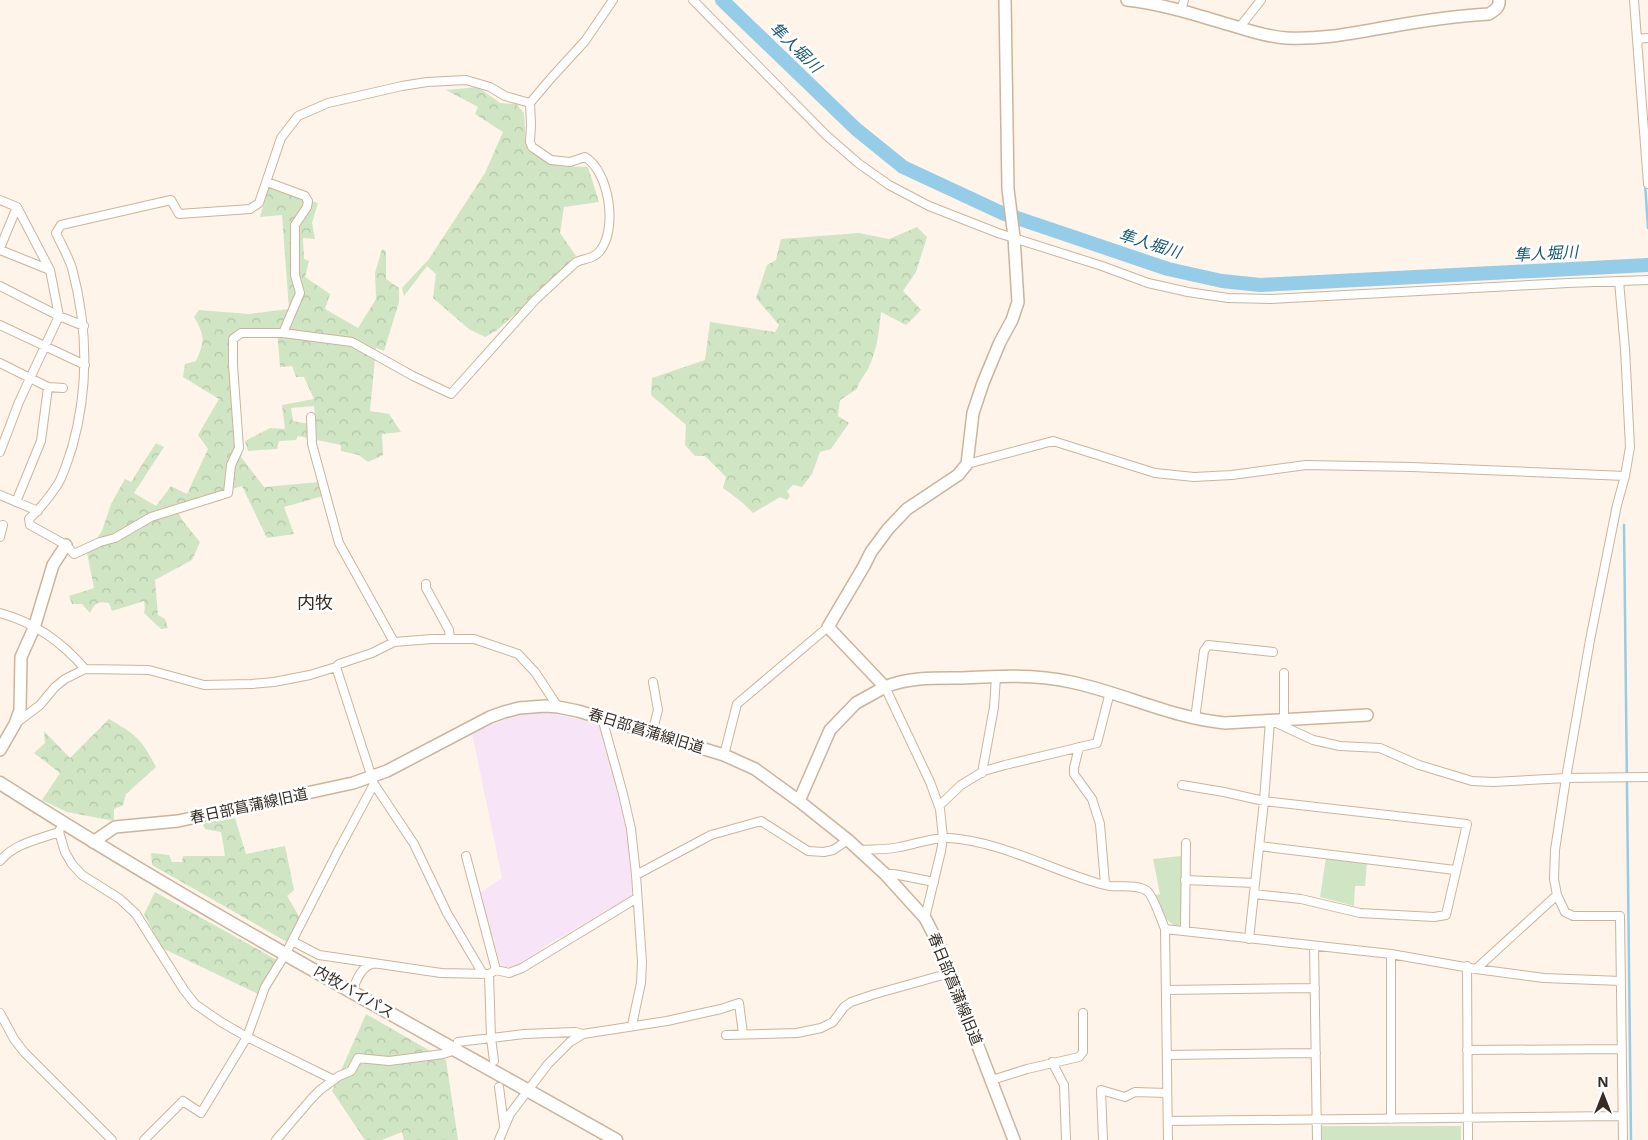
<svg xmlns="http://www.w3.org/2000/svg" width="1648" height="1140" font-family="'Open Sans','Noto Sans JP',sans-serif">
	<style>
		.education { fill: #f7e5f7 }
		.forest { fill: url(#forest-crowns) }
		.park { fill: #cfe5c4 }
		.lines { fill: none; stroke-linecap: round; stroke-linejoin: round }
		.stream { stroke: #95cce7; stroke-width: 2.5 }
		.river { stroke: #95cce7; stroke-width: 14 }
		.street-casing { stroke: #ccb49b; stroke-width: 10 }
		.secondary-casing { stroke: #ccb49b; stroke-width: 14 }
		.primary-casing { stroke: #ccb49b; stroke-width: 15 }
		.street { stroke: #fff; stroke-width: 8 }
		.secondary { stroke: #fff; stroke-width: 11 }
		.primary { stroke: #fff; stroke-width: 12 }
		.labels { text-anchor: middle; stroke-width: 5; stroke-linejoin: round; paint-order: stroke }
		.street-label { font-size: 15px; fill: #362c23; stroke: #fff }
		.water-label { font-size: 16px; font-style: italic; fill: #175a76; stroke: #fff }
		.quarter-label { font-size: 18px; fill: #362c23; stroke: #fff }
	</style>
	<defs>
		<pattern id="forest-crowns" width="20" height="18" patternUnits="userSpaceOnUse" patternTransform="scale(1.25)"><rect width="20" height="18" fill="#cfe5c4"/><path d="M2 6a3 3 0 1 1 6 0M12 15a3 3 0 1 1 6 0" fill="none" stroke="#b2c5a8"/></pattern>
	</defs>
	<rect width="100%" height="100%" fill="#fef4ea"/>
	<path class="education" d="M527 713H545L565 716 599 724 620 800 628 840 632 893 630 897 545 946 521 964 511 967H501L480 893 502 878 472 733 508 718Z"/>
	<path class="forest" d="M478 87 500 103 516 104 524 113 526 144 560 166 588 167 599 202 564 207 560 233 576 256 551 279 531 301 497 330 485 337 469 329 433 298 436 274 427 266 404 296 402 288 429 259 485 173 503 132 475 114 478 107 446 90Z
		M268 188 318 203 312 223 315 239 303 238 304 259 309 261 305 277 330 294 325 309 358 328 376 299 375 273 382 249 386 251V279L399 288V302L384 351 376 348 370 411 389 414 401 432 382 434 383 455 368 462 359 455 341 451V445L317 440 314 406 291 408 293 421 309 424V438L298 436 296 440 279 441 277 449 248 451 245 441 270 428 285 429 282 405 314 399 304 377H296L292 366 280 367 277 329H251L230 335 235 449 264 487 319 482 323 496 284 507 294 534 267 538 242 486 193 501 174 504 182 520 200 542 192 560 155 580 158 615 165 619 168 628 161 629 144 613 145 608 144 601 112 611 109 603C98 601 95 603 90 613L82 604H72L69 596 94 588 87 553 102 531 111 504 125 479 131 482 156 443 164 447 134 493 156 506 171 486 187 494 208 449 198 435 219 399 183 377 185 364 196 361C205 341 205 336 194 317L199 310 248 314 289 309 282 215 260 217Z
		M917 227 927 237 916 272 903 291 921 310 906 325 881 312C879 332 877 351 868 369 864 376 859 381 857 389L840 400 838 416 849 423 831 449 820 452 812 474 802 487 793 485 787 491 790 496 787 500 780 497 753 513C744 503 734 496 723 488L726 477 705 456H695L685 445 686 425 651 395 652 378 705 360 710 322 775 332 779 325 756 298 767 265 776 260 781 239 859 233 889 239Z
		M109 719C136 735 141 738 156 767L126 794 123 805 114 809V821L67 812 42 800 60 773 34 753 45 743 44 731 70 758Z
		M235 818 246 854 285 846 294 890 287 896 300 918 287 942 152 865 151 853 169 855 172 862H182L183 856H225L221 832 205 829 202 823Z
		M155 892 277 960 258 994 162 948 144 914Z
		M366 1014 446 1060 458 1140H404L402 1132 382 1140H365L332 1091Z"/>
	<path class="park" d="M1181 856V924L1176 927C1161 915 1160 913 1155 895L1160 894 1153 859Z
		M1326 858 1367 862 1365 886H1355L1354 906 1320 897Z
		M1322 1126H1461V1140H1322Z"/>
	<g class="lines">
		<path class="stream" d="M1645 183 1648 228
			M1624 525 1631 1140"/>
		<path class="river" d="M722 0 856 129 903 167 1002 213 1168 269 1222 281 1260 285 1648 265"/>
		<g class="street-casing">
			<path id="street" d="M693 0 826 135 858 163 889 185 929 206 998 233 1102 266 1148 283 1188 292 1228 298 1271 299 1568 283 1648 280
				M1634 0 1648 184
				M1181 11 1184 0
				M1239 28 1261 0
				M1637 39 1648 38
				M530 103 505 96 490 87 466 80 427 82 402 86 328 103 298 116 281 138 259 203 250 209 179 214 171 200 61 225 56 233C61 244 68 256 72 268 88 328 89 388 72 448 68 459 64 474 58 484 50 496 40 509 29 519L30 525 66 545 74 554 100 542 115 538 151 517 228 493 231 465 239 448 233 365V339L241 333H283L352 342 413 376 451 394 536 299 575 263C583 258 592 260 599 252 618 231 610 172 585 157L570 162 551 160 532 147 530 142 531 125 530 103 552 77 585 41 613 0
				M267 182 305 196 308 201 307 207 295 225V275L300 293 283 333
				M0 200 17 207 50 270 59 316 19 402 0 452
				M0 248 17 207
				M0 250 50 270
				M1619 281 1625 349 1630 447 1625 476 1617 505 1590 640 1566 778 1555 850 1554 879 1557 895 1565 912 1573 916H1620L1623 1140
				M0 286 59 316 84 326
				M0 325 85 365
				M0 363 48 387 63 388
				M311 417 312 444 339 543 394 642
				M967 464 1053 441 1155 473 1194 477 1232 475 1306 465 1412 467 1625 476
				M0 495 38 511
				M16 502 41 441 48 387
				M0 537 3 525
				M426 584V588L449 630 450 639
				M0 613C34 622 63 643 85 669
				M336 667 374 784 414 844 447 913 483 974
				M1284 673V720
				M885 687 930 782 940 809 943 838 941 851 925 918
				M602 718 623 794 631 829 636 875 642 962 641 983 632 1025
				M1195 719 1204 651 1208 645 1273 652
				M15 724 40 705 55 687 65 679 85 669 149 670 204 685 252 684 274 682 310 675 336 667 339 664 372 653 394 642 432 639H474L518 654 535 672 558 707
				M652 733 658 710 653 682
				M1079 747 1074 768V774L1092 799 1100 824 1105 884
				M724 755 737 704 828 627
				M982 773 994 707 996 677
				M1182 785 1224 792 1264 801 1467 824 1446 915 1434 917 1360 913 1301 899 1254 894
				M939 806 961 785 984 771 1005 765 1097 743 1110 692
				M59 832 65 852 72 864 82 875 120 899 136 914 184 990 195 1004 221 1022 247 1037 334 1080
				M1259 846 1455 870
				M859 850C872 849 887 850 900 847 917 844 932 837 949 838 997 841 1046 867 1091 881 1097 883 1104 885 1110 886 1121 887 1138 884 1147 891 1152 894 1162 921 1165 929L1168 1140
				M466 856 496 970
				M0 861C15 843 37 840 59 832L60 829
				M885 874H894L934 882
				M636 875 711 835 761 821 808 851 824 852 833 850 848 840
				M1185 880 1255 883
				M1165 929 1391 954 1476 969 1544 978 1621 981
				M1185 930 1186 843
				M1249 939 1264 801 1270 720 1313 740 1340 746 1380 748 1419 765 1472 781 1493 782 1566 778 1648 777
				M292 941 319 955 441 973 489 974 496 970 509 973 522 968 637 898
				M1314 946 1317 1140
				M1391 954V1119
				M1467 966 1468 1140
				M1476 969 1557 895
				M489 974 491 1038 494 1061
				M1167 990 1315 988
				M352 991C357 980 360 968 372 964
				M0 1013 14 1039 24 1052 112 1140
				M726 1035 797 1033 821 1028 833 1022 844 1007 851 1002 875 994 950 973
				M458 1042 524 1034 575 1032 583 1034
				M1467 1050 1622 1049
				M1167 1055 1316 1053
				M1052 1062 1064 1085 1066 1140
				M992 1080 1027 1069 1079 1057 1083 1052V1013
				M499 1087 504 1125
				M1168 1121 1622 1116
				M144 1140 183 1101 201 1113 247 1037 265 987 286 953 338 851 374 784
				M276 1140 312 1098 320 1090 339 1076 351 1071 358 1058 389 1061 443 1054 456 1050
				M499 1140 510 1114 548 1064 570 1042 583 1034 667 1021 721 1009 739 1003 743 1034
				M1103 1140 1101 1090 1125 1097 1135 1092 1167 1093"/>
		</g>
		<g class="secondary-casing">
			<path id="secondary" d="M1127 0C1164 4 1199 16 1234 26 1251 31 1268 37 1286 38 1322 40 1352 33 1388 27 1421 21 1455 16 1489 14 1495 10 1500 7 1499 0
				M885 687C909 677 935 678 961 678 998 676 1034 674 1071 682 1123 693 1172 718 1225 723L1367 715
				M0 750 15 724 20 710 21 657 34 628 53 565 66 545
				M799 801 830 730 856 703 885 687 828 627 864 566 871 552 888 529 907 509 958 475 967 464 973 413 983 383 1000 342 1012 320 1018 302 1014 237 1008 189 1005 0
				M93 842 115 827 178 821 353 783 387 771 490 717 504 712 519 708 545 706 558 707 578 711 724 755 755 769 799 801 848 840 885 874 925 918 940 947 1014 1140"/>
		</g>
		<g class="primary-casing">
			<path id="primary" d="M0 783C200 911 409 1023 616 1140"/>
		</g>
		<use href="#street" class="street"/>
		<use href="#secondary" class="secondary"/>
		<use href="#primary" class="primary"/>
	</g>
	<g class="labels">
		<g class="street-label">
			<text transform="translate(646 731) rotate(17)" y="5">春日部菖蒲線旧道</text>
			<text transform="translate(249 806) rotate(-12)" y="5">春日部菖蒲線旧道</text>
			<text transform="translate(955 989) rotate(68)" y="5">春日部菖蒲線旧道</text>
			<text transform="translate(354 992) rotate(30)" y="5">内牧バイパス</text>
		</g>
		<g class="water-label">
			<text transform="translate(796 47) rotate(44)" y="6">隼人堀川</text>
			<text transform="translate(1150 243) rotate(17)" y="6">隼人堀川</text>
			<text transform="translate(1546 253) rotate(-3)" y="6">隼人堀川</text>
		</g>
		<g class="quarter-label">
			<text x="315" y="609">内牧</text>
		</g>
	</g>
	<g transform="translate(1603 1095)" stroke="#ffffff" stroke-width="4" paint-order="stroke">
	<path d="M0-4L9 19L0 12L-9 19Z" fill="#362c23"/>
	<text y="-8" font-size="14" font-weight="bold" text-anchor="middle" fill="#362c23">N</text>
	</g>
</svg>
